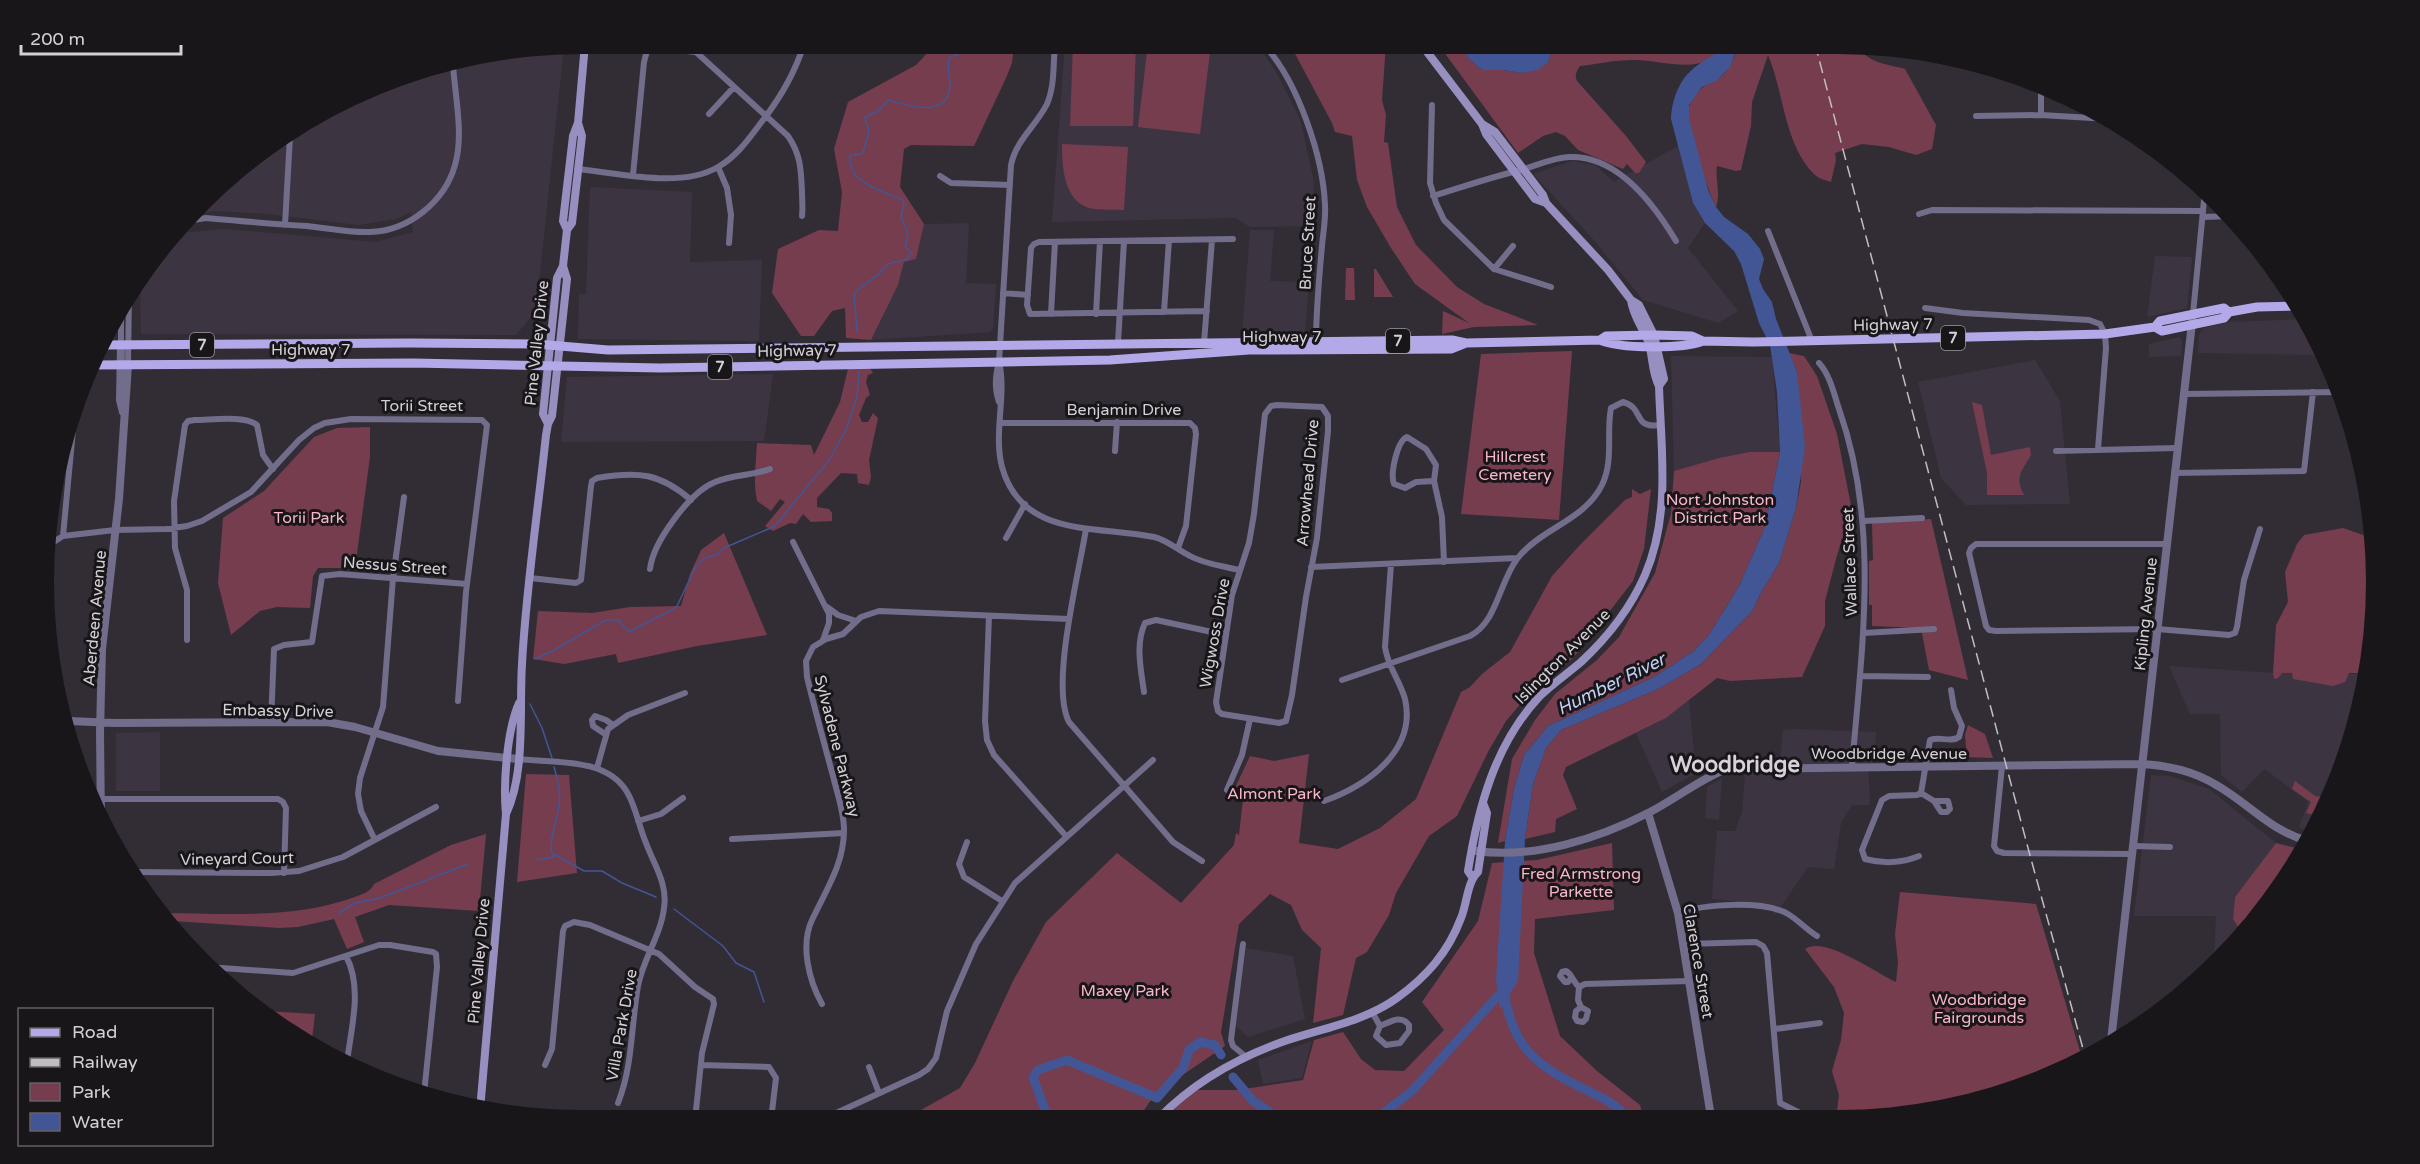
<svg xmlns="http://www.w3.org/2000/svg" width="2420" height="1164" font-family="'Varela Round',sans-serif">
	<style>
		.built { fill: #3d3442 }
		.green { fill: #763d4f }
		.water { fill: #425695 }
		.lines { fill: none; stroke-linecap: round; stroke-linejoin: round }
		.stream { stroke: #425695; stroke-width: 1.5 }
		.river { stroke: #425695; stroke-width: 9 }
		.minor { stroke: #716d8b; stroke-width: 6 }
		.tertiary { stroke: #716d8b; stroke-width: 8 }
		.secondary { stroke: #978fbf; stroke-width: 8 }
		.primary { stroke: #b4a9e8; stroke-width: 9 }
		.rail { stroke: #c1bdc2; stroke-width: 1.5; stroke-dasharray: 12 6; stroke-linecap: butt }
		.labels { text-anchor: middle; stroke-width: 6; stroke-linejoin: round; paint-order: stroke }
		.shield { fill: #19161a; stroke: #9c989d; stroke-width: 1.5 }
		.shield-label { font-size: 15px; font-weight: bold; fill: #d4d0d5 }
		.street-label { font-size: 16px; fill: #d4d0d5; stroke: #19161a }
		.park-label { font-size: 16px; fill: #f9b6c8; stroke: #19161a }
		.water-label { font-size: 18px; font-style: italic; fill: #c2d0f5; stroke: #19161a }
		.district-label { font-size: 22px; font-weight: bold; fill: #d8d1dc; stroke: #19161a }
	</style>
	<rect width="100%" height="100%" fill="#322d35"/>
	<path class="built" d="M1065 44H1257L1276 72 1300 119 1313 177 1316 226 1250 227 1236 218 1052 222Z
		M564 46 536 311 516 335 141 334 140 277 180 233 224 229 376 242 413 232 411 212 396 219 358 225 269 214 214 211 200 213 254 155 409 72Z
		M1678 146 1693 203 1705 223 1688 248 1738 311 1718 323 1643 300 1592 238 1533 174 1572 161 1595 165 1614 182Z
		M590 187 692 192 690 262 762 260 759 341 578 339 579 294H586Z
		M969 223 966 283 996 284 993 328 990 332 871 340 898 285 904 262 916 258 924 224Z
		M1250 230H1274L1270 281 1309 282 1305 334 1242 336Z
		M2155 256 2192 257 2187 308 2147 317Z
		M2305 319 2324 355 2198 353 2199 335 2204 328 2230 322Z
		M2180 337 2182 342 2181 356 2149 357V344Z
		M1671 356 1772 357 1780 452H1749L1719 458 1674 471Z
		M2035 360 2060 401 2070 504 1966 505 1941 478 1918 382Z
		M773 374 764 441 561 442 567 377Z
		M2169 666 2273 673 2367 674 2366 687 2335 788 2310 832 2299 827 2308 802 2265 769 2242 792 2221 775 2220 714H2190Z
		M1689 700 1696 773 1662 792 1636 733 1666 718Z
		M1794 729 1876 732 1875 762 1868 763 1870 805H1852L1841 823 1834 869 1808 867 1775 915 1770 905 1712 899 1717 831H1735L1742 812 1745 775 1725 767 1780 762 1783 730Z
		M160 732V791H116V733Z
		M2151 775 2170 776 2209 789 2276 843 2235 897 2233 919 2242 933 2214 961 2216 916H2134Z
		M1722 778 1719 820 1705 818 1707 787Z
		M1246 948 1293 956 1305 1019 1248 1037 1236 1026Z
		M1312 1041 1302 1078 1263 1084 1258 1060Z"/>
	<path class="green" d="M936 44H1014L1012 63 1006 78 974 146 911 145 904 149 900 187 924 224 916 259 904 262 898 285 871 340 846 338 845 308 832 311 814 336H801L772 293 778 249 819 230 838 231 842 192 834 149 848 102 916 65Z
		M1073 44H1136L1133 126H1070Z
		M1148 44H1211L1200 134 1138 127Z
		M1285 44H1386L1382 100 1386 115 1384 142 1388 143 1397 207 1416 245 1457 287 1484 304 1538 325 1474 327 1442 334 1443 311 1469 323 1415 284 1391 248 1367 207 1357 180 1352 136 1335 132 1332 123 1293 50Z
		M1438 44H1462L1468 58 1482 70H1503L1521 73 1548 62 1554 44H1722C1707 79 1662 59 1632 60 1615 60 1598 64 1580 66 1577 70 1574 76 1577 81L1626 136 1646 162 1639 173H1635L1627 164 1623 169 1578 150 1565 136 1556 132 1543 136 1518 153Z
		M1489 44H1536C1522 56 1507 55 1491 48Z
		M1739 44 1858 45C1866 63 1887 64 1905 69L1936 125 1932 149 1916 155 1889 147 1862 144 1835 153 1836 160 1831 182C1826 180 1819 179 1815 175 1784 145 1784 92 1768 55L1752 102 1751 126 1741 170 1736 171 1717 166C1715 179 1721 195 1716 207 1707 188 1685 126 1689 107 1690 102 1697 92 1702 88 1705 85 1710 84 1714 81 1729 73 1734 59 1739 44Z
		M1062 144 1128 147 1124 210C1113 209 1096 211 1086 207 1063 197 1062 164 1062 144Z
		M1346 268H1354L1355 300H1345Z
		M1374 269H1376L1393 297H1374Z
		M1572 351 1559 520 1461 514 1481 354Z
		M1789 353 1804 356 1817 376 1837 434 1853 516 1842 539 1836 559 1825 601V626L1802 677 1730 681 1717 678 1666 718 1566 767 1563 775 1577 809 1556 819 1555 832 1525 839 1533 784 1546 748 1561 730 1658 689 1701 664 1753 610 1760 594 1779 563 1796 508 1801 482 1797 372Z
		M870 368 873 373 868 375 866 382 870 395 866 398 859 415 862 422H868L873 413 878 418 869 460 871 477 869 485 858 483 857 474 841 473 817 498V507L829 509 832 513V521L811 522 803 514 796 524 790 523 773 531 765 526 785 502 780 499 771 511 757 501C753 479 756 465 757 443L811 445 814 455 840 402 848 369Z
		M1972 402 1982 405 1991 455 2030 447 2031 455C2022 471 2014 477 2024 495H1987V473Z
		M370 427V457L355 568H318L313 576 310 608 277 607 260 611 231 635 218 583 223 518 264 491 314 437 337 428Z
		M1749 452H1780L1765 527 1739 586 1709 635 1694 651 1654 677 1548 726 1524 755 1514 789 1505 841 1498 843 1512 759 1535 720 1555 694 1597 660 1619 637 1655 573 1671 513 1674 471 1719 458Z
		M1632 489 1640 494 1651 489 1644 549 1633 581 1579 651 1569 662 1535 687 1506 721 1488 752 1457 816 1429 836 1396 893 1389 915 1367 952 1356 958 1343 1015 1313 1023 1321 948 1302 930 1291 905 1270 894 1239 924 1221 1032 1225 1046 1155 1094 1138 1119H905L960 1088 975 1063 1013 981 1046 922 1117 853 1181 903 1234 845 1236 833 1239 835 1243 799 1235 788 1250 756 1274 761 1309 754 1299 843 1338 849 1380 828 1416 799 1461 692 1470 687 1482 674 1510 652 1552 576 1579 546 1625 500 1632 497Z
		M1931 519 1968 680 1929 670 1921 628 1872 626V605H1869V561L1873 560 1872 523Z
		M2343 528 2372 538C2377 591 2375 657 2360 709L2358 673H2349L2345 682 2333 686 2293 679 2292 673H2282L2278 678 2274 679 2273 673 2276 625 2288 602 2285 572 2297 544 2304 535Z
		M724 533 767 635 697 646 618 663 616 654 564 664 533 659 538 611 592 613 630 607 681 606 690 574 701 550Z
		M1968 725 1985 734 1993 758 1967 757 1965 735Z
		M526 774 569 775 577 873 517 882Z
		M2295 781 2315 796 2330 798 2319 816 2306 813 2311 802 2292 789Z
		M486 834 479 911 389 905 355 917 364 942 347 949 334 919 298 927 279 928 173 921 168 923 158 913C223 913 290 920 352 898 360 895 371 892 374 884L451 845Z
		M1612 843 1614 910 1535 919 1534 953 1560 1036 1597 1071 1640 1105 1643 1117 1164 1118 1190 1090H1238L1303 1080 1314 1040 1343 1032 1361 1059 1375 1070 1404 1071 1444 1030 1422 1002 1478 921 1492 863 1537 860Z
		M2276 843 2300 849 2265 910 2242 933 2233 919 2235 897Z
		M1900 892 2036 904 2082 1058 2044 1079 1909 1116H1838L1837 1111 1839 1095 1832 1071 1841 1040 1844 1013 1834 987 1805 949C1824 935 1876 973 1896 982L1898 963 1895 934Z
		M265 1011 315 1014 312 1040Z"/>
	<path class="water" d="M1462 44H1489L1491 48C1508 55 1522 56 1536 44H1554L1548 62 1538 70 1521 73 1503 70H1482L1468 58Z
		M1722 44H1739L1730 67 1716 81 1702 87 1689 105V118L1708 190 1716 207 1724 217 1748 234 1760 249 1764 259 1759 279 1763 289 1772 302 1776 319 1797 372 1805 447 1796 508 1779 563 1760 594 1753 610 1701 664 1658 689 1561 730 1546 748 1533 784 1525 839 1518 981 1500 1009 1496 979 1505 841 1514 789 1524 755 1548 726 1654 677 1694 651 1709 635 1739 586 1765 527 1780 452 1777 392 1770 345 1759 323 1741 264 1734 251 1705 223 1693 203 1671 119C1672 98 1680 77 1698 65 1708 57 1717 56 1722 44Z"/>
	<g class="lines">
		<path class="stream" d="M857 331 854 294C866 281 876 279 888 264L908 259 911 252 905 247 908 233 901 217 904 204 903 200C883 191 847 183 850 156L863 153 869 132 865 117 877 112 888 100C909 106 951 120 950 82 949 73 947 68 949 58L965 51 973 44
			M535 659 556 649 606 620H618L629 632 673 609 677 606 695 568 704 558 716 555 724 548 775 526 829 460 846 430 857 397 859 372
			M2367 678 2365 676 2368 673
			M530 704 542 728 552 758
			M554 767C558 781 561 790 559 805 557 822 549 837 552 853L584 871H602L622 883 656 897
			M536 860 554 857 553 854
			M674 909 723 946 736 963 754 972 764 1002
			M339 913 355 903 380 898 468 864"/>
		<path class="river" d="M1504 987C1510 1048 1537 1066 1588 1091 1601 1097 1618 1105 1626 1117
			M1233 1077 1253 1101 1279 1118
			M1377 1118 1412 1091 1504 989
			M1043 1119 1045 1110 1033 1077 1038 1070 1067 1060 1157 1098 1183 1068 1189 1050 1200 1042 1215 1045 1221 1055"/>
		<path class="minor" d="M1263 44C1297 79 1323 156 1325 205 1326 219 1323 233 1322 246 1319 278 1316 311 1316 343
			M804 46C822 51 836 53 854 44
			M1432 105 1430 183 1436 203 1444 220 1494 269 1551 287
			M709 114 734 87
			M2041 115V84
			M1976 116 2041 115 2109 119
			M718 167 727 188 731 215 729 243
			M577 169C618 173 681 189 718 167 736 157 748 140 760 124 779 100 795 73 804 44
			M633 175 644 62 648 47 696 52 788 136C801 155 801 170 802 192 802 200 803 208 802 216
			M940 176 951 183 1010 185
			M1433 196C1463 187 1491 177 1521 170 1538 165 1552 158 1569 157 1618 155 1654 204 1676 241
			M1919 214 1932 210 2203 211
			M2203 217 2231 216
			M193 220 206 218C239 221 273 224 307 226 327 228 350 233 370 232 409 231 445 201 455 165 464 135 455 96 453 65
			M285 225 290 136
			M1768 231 1812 341
			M1494 269 1513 246
			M1003 293 1028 295
			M1925 308 1963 313 2089 320 2100 324 2105 334 2106 348 2098 449
			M1207 311 1030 314 1027 305 1031 248 1034 244 1039 242 1233 239
			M1164 312 1169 240
			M1051 314 1055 242
			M1096 314 1100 241
			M2193 314 2205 190
			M1118 343 1124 241
			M1204 343 1212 240
			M121 345V308
			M999 362C1007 396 993 432 1002 467 1022 539 1098 525 1154 537 1167 540 1178 550 1190 556 1204 564 1223 566 1239 570
			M1819 363C1830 375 1834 394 1839 409 1880 525 1862 647 1852 766
			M128 365 129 292
			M2184 394 2340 392
			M999 402C994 388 995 376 999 362L1011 165C1016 140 1036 126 1047 104 1055 85 1053 64 1055 44
			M1277 405 1322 407 1328 416V431L1317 538 1306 597 1292 695 1286 721 1279 723 1222 714 1218 711 1216 702 1232 595 1249 543 1254 514 1265 414 1271 406Z
			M1000 423H1190L1195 428 1196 434 1186 526 1178 548
			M1115 451 1117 422
			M2056 451 2177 448
			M2174 473 2304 471 2313 392
			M1434 481 1416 482 1405 488 1394 484C1390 474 1397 441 1407 437L1426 449 1436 465 1434 481 1442 517 1444 562
			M1864 521 1922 518
			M1086 529C1079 573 1050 685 1069 722L1173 842 1202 861
			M63 536 73 430 70 423
			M1006 538 1025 504
			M793 542 829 614V623L823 640
			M52 543 63 536 115 530 166 529 187 526 202 521 251 492 299 440 314 428 325 423 351 419 482 420 487 425 486 433 466 592 458 701
			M2166 544H1976L1971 548 1969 553 1986 626 1989 630 1996 631 2157 629 2229 635 2235 633 2237 627 2244 580 2260 529
			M1311 567 1517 558
			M650 569C653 542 690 492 715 482 733 474 752 476 770 469
			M530 578 576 583 581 580 591 486 592 481 597 478C638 471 660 473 691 500
			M827 607 838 615 856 621
			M989 616 985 721 987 740 994 755 1066 836
			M1864 633 1934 629
			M187 640V590L175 548 174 501 185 425 188 421 195 420C211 420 245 415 257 425L263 455 273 469
			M1861 676 1928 677
			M1342 680 1470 636C1497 622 1499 583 1517 559 1541 528 1584 521 1602 485 1614 460 1606 433 1611 408L1623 402C1645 408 1632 429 1660 425
			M1144 692C1141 670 1135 644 1145 623L1156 620 1226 635
			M271 722 274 649 284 645 312 642 322 576 340 574 467 584
			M605 734 593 726 592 720 595 716 606 720 613 725
			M518 759C553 763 606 757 627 792 636 807 639 827 646 843 654 865 668 884 664 908 661 935 643 959 638 986 631 1026 633 1065 618 1103
			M2002 766 1994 846 1997 851 2004 853 2132 854
			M597 768 608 729 628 715 685 693
			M1227 790 1242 755 1250 719
			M1921 793 1934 801 1941 812H1947L1950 809 1948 801H1934
			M101 799H278L283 802 286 808 284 873
			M1324 801C1366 786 1417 751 1405 699 1400 681 1387 665 1385 647L1391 564
			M638 821 661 814 683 798
			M732 839 844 833
			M375 840 361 811 358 794 360 778 383 707 393 578 404 497
			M967 842 959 864 964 877 1002 901
			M2133 846 2170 847
			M1919 856C1903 863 1883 864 1865 859L1862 850 1882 800 1889 796 1917 795 1921 793 1930 740C1940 736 1951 743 1959 737L1962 726 1954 708 1951 690
			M131 872 271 873 299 871 343 857 436 807
			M1678 913C1704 904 1764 900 1788 914 1798 920 1807 930 1817 936
			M1243 944 1231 1040 1233 1046 1245 1056
			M1685 944 1756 942 1763 946 1767 953 1780 1103 1806 1116
			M346 956C363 988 351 1028 347 1062
			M208 967 293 973 379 945H390L433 952 436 954 437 967 424 1094
			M1571 978 1568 982H1565L1560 976 1562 972 1566 971C1572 974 1573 982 1579 987L1578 1000 1581 1007 1576 1011 1575 1017 1577 1021 1583 1022 1586 1019 1588 1011 1581 1007
			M1579 987 1585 984 1689 981
			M822 1004C809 981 800 945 812 920 826 890 844 864 844 830 844 811 837 793 833 776 824 743 815 710 807 677L806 661 813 647 826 639 843 634 861 617 879 611 1069 619
			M1372 1012 1380 1026 1376 1036 1386 1045 1400 1043 1409 1031V1025C1401 1014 1390 1022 1380 1026
			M1775 1029 1820 1023
			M545 1065 552 1049 563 931 565 926 574 922 590 925 659 954 695 987 713 999 714 1004 702 1053 695 1120
			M701 1065 769 1067 776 1078 771 1120
			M869 1067 879 1093
			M821 1120 919 1075 928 1069 936 1058 947 1011 976 944 1015 883 1153 760"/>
		<path class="tertiary" d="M121 345 120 400 123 412
			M69 721 115 723 327 722 355 727 438 751 518 759
			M1648 813 1678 913 1711 1117
			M101 823 100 733 102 649 119 499 128 365
			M1476 851C1534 859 1598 839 1650 812 1675 799 1699 780 1726 769L2143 764C2170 766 2194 771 2218 786 2249 804 2270 830 2305 840
			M2111 1041 2193 314"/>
		<path class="secondary" d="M1421 44 1482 124 1495 132 1543 195 1546 203 1608 270 1631 300 1639 305 1654 335 1664 379 1659 386
			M1482 124 1486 134 1535 199 1546 203
			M567 230 572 223 582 136 578 123
			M548 424 543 414 557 278 563 266
			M506 814C526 772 519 710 522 664 526 588 538 511 546 435L548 424 552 416 567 279 563 266 567 230 563 221 573 136 578 123 585 44
			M1472 877 1468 871C1478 808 1495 744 1539 697 1552 684 1567 674 1581 662 1608 637 1630 609 1645 575 1671 515 1661 450 1659 386 1652 373 1653 358 1649 344 1644 329 1633 317 1631 300
			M480 1110 506 814C503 784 507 730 519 703
			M1159 1118C1194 1082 1235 1059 1282 1042 1319 1029 1364 1022 1397 998 1426 977 1448 953 1461 918 1467 904 1467 882 1478 872L1487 813 1483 803"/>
		<path class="primary" d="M2155 327 2160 321 2224 308 2229 312 2257 307 2298 306
			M1600 340 1606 336 1654 335 1692 336 1703 341 1753 342 2105 334 2155 327 2162 331 2224 318 2229 312
			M101 345 409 343 536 344 608 350 1452 340 1466 343 1600 340C1619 349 1683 349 1703 341
			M90 365 413 363 660 368 1110 360 1249 350 1451 349 1466 343"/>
		<path class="rail" d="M1815 44 2028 848 2085 1056"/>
	</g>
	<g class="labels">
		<g class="shield">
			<rect x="1941" y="326" width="24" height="24" rx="4.5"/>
			<rect x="1386" y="329" width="24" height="24" rx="4.5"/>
			<rect x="190" y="333" width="24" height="24" rx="4.5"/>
			<rect x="708" y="355" width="24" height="24" rx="4.5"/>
		</g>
		<g class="shield-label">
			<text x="1953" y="343">7</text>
			<text x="1398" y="346">7</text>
			<text x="202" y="350">7</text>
			<text x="720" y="372">7</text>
		</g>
		<g class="street-label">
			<text transform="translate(1307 243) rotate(-87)" y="6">Bruce Street</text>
			<text transform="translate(1893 324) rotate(-1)" y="6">Highway 7</text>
			<text x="1282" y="342">Highway 7</text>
			<text transform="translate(536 343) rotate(-84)" y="6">Pine Valley Drive</text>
			<text x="311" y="355">Highway 7</text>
			<text transform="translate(797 350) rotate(-1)" y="6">Highway 7</text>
			<text x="422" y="411">Torii Street</text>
			<text x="1124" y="415">Benjamin Drive</text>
			<text transform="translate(1307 483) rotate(-85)" y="6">Arrowhead Drive</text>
			<text transform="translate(1849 562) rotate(-92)" y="6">Wallace Street</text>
			<text transform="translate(395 565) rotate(4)" y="6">Nessus Street</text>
			<text transform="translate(2145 614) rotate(-84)" y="6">Kipling Avenue</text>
			<text transform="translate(94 618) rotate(-85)" y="6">Aberdeen Avenue</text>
			<text transform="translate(1214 633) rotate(-80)" y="6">Wigwoss Drive</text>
			<text transform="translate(1562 656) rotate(-45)" y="6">Islington Avenue</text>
			<text transform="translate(278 710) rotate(1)" y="6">Embassy Drive</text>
			<text transform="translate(838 746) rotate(76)" y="6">Sylvadene Parkway</text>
			<text x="1889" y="759">Woodbridge Avenue</text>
			<text transform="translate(237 858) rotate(-1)" y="6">Vineyard Court</text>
			<text transform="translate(478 961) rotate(-85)" y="6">Pine Valley Drive</text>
			<text transform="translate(1699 961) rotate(80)" y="6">Clarence Street</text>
			<text transform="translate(621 1025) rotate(-80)" y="6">Villa Park Drive</text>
		</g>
		<g class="park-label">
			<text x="1515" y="462">Hillcrest<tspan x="1515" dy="18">Cemetery</tspan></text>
			<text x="1720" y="505">Nort Johnston<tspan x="1720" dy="18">District Park</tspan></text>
			<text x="309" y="523">Torii Park</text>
			<text x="1274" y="799">Almont Park</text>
			<text x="1581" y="879">Fred Armstrong<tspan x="1581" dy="18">Parkette</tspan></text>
			<text x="1125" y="996">Maxey Park</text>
			<text x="1979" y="1005">Woodbridge<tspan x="1979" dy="18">Fairgrounds</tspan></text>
		</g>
		<g class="water-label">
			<text transform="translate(1611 684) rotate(-26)" y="6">Humber River</text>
		</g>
		<g class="district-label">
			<text x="1735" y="772">Woodbridge</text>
		</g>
	</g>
	<path d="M0 0H2420V1164H0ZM582 54H1838A528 528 0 0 1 2366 582V582A528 528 0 0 1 1838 1110H582A528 528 0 0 1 54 582V582A528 528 0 0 1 582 54Z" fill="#19161a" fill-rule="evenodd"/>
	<rect x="18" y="1008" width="195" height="138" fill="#19161a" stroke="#646065" stroke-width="1.5"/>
	<rect x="30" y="1028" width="30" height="9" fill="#b4a9e8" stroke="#646065" stroke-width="1.5"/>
	<text x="72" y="1038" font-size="18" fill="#d4d0d5">Road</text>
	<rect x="30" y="1058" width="30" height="9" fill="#c1bdc2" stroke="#646065" stroke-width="1.5"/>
	<text x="72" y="1068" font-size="18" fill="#d4d0d5">Railway</text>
	<rect x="30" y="1083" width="30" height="18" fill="#763d4f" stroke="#646065" stroke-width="1.5"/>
	<text x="72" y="1098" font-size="18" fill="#d4d0d5">Park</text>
	<rect x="30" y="1113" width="30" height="18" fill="#425695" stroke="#646065" stroke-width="1.5"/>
	<text x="72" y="1128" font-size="18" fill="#d4d0d5">Water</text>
	<path d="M21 45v9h160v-9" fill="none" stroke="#d4d0d5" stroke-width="3"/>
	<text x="30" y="45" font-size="18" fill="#d4d0d5" stroke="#19161a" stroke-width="4.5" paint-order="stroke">200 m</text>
</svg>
